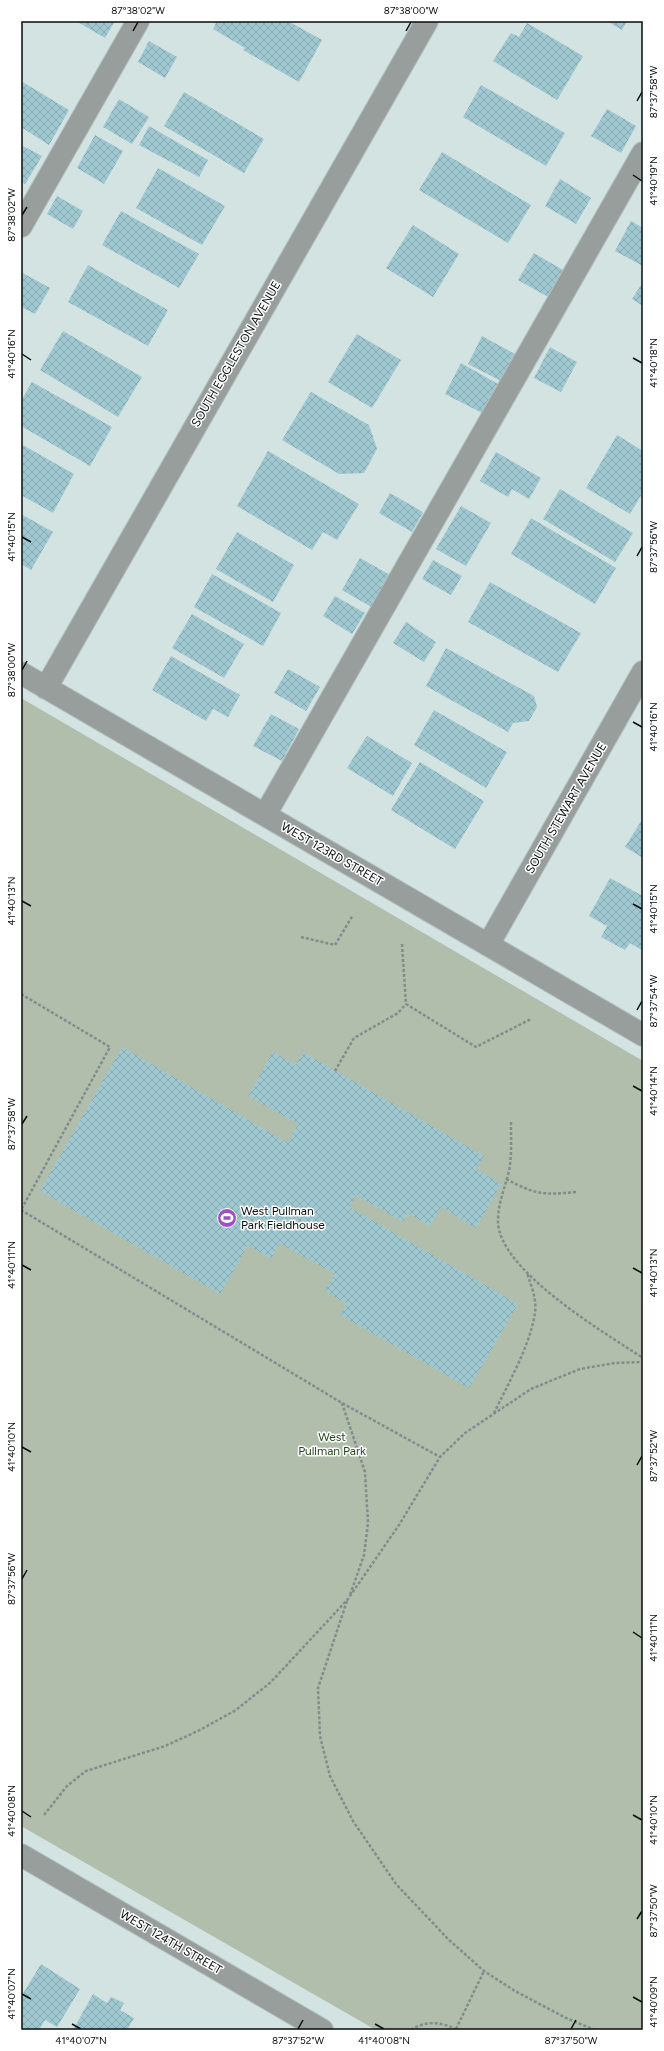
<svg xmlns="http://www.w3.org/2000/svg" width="664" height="2051" font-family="Figtree,sans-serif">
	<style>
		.park { fill: #b1beac }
		.building { fill: url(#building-cross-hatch) }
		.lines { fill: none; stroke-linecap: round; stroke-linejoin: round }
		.minor-casing { stroke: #b3c1bf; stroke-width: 24 }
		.path { stroke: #818d8b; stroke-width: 2.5; stroke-dasharray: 3 2; stroke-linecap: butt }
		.minor { stroke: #989e9b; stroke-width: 22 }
		.ticks { fill: none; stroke: #080d0d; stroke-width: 1.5 }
		.labels { text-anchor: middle; stroke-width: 3; stroke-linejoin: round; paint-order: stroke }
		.street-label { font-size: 12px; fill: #080d0d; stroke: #fff }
		.poi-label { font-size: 12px; fill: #080d0d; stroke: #fff; text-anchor: start }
		.park-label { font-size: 12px; fill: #28471e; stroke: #fff }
		.neatline { fill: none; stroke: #080d0d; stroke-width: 1.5 }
		.ticks-label { font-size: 10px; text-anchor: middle; fill: #080d0d }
	</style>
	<defs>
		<pattern id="building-cross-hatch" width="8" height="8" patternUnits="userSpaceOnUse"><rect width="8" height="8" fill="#9fc8d1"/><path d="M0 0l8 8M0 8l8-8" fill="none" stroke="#87abb2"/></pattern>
	</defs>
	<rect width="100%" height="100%" fill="#d3e3e1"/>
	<path class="park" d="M21 698 643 1061V2030H376L21 1826Z"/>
	<path class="building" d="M76 21H115L105 38Z
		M217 21H288L322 40 299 82 243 50 245 48 213 29Z
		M607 21H627L622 30Z
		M527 23 583 56 557 100 493 61 511 33 519 37Z
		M149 41 177 57 165 78 138 62Z
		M21 81 69 110 49 145 21 127Z
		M481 85 565 133 546 166 463 117Z
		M184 92 264 139 244 173 164 126Z
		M119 99 149 117 132 144 103 127Z
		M607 109 636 126 621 153 591 136Z
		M149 126 208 160 199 177 139 145Z
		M95 135 123 151 104 184 77 168Z
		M21 145 42 156 25 184 21 182Z
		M442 152 531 205 508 243 419 190Z
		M158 168 225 206 202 245 136 208Z
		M560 179 591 198 576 224 545 206Z
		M57 196 83 211 73 229 47 214Z
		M121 211 199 254 179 288 102 245Z
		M631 221 643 228V266L615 251Z
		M413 225 459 254 433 297 386 268Z
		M534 253 563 270 548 297 518 280Z
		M88 265 168 310 148 346 68 302Z
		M21 272 50 288 35 314 21 307Z
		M643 282V306L632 299Z
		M63 331 142 377 118 417 40 370Z
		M357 334 401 360 372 408 328 382Z
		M482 336 515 354 501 381 468 364Z
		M550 347 577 362 561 392 534 378Z
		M461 363 498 384 482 413 445 394Z
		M32 382 112 427 90 466 21 426V401Z
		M311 392 369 425 377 449 364 473 339 474 282 440Z
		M617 435 643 451V492L630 514 586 488Z
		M21 444 74 474 53 513 21 495Z
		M268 451 359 504 337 540 323 532 312 550 237 506Z
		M496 452 541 478 529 499 512 489 508 497 480 481Z
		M560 489 633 533 615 562 543 519Z
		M390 493 423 512 412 532 379 513Z
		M461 506 491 523 466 566 436 549Z
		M21 514 53 532 31 570 21 564Z
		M531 518 616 568 595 604 511 554Z
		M237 532 294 565 273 602 216 569Z
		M360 558 392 576 373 608 342 590Z
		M433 560 462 576 451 595 422 579Z
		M212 574 281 613 263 646 194 607Z
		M490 582 581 633 558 672 468 622Z
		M335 596 365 613 352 634 323 616Z
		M192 614 244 644 224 678 172 648Z
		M406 622 436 642 424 662 393 643Z
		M446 648 534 696 537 707 529 721 513 723 508 732 426 686Z
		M171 656 240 695 228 717 213 709 206 721 152 690Z
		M288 669 320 687 306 711 274 693Z
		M434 710 507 752 486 788 414 745Z
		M271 714 299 729 282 761 253 746Z
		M367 736 412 763 393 796 347 768Z
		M420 762 484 801 455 849 391 810Z
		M643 818V858L625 847Z
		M610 878 643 896V951L630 943 625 950 601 937 607 926 589 916Z
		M122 1047 288 1143 298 1124 248 1096 273 1052 296 1065 303 1052 484 1156 476 1169 501 1184 476 1228 441 1207 430 1226 408 1213 403 1222 356 1195 349 1207 518 1304 469 1388 340 1315 347 1304 325 1291 335 1274 279 1243 271 1259 248 1245 220 1294 40 1191Z
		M41 1964 80 1989 57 2027 45 2020 39 2030H21V1997Z
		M93 1994 107 2003 111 1997 124 2003 120 2010 134 2018 127 2030H73Z"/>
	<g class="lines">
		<g class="minor-casing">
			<path id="minor" d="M21 226 138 21
				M21 673 643 1035
				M46 688 427 21
				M265 815 643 153
				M488 945 643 672
				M21 1855 322 2030"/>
		</g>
		<path class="path" d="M301 937 335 945 353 915
			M402 944 406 1004 476 1047 531 1019
			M21 994 110 1047 21 1210
			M335 1071 354 1038 398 1013 406 1004
			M511 1122C511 1138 512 1155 509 1171 505 1188 498 1203 498 1221 498 1270 605 1333 643 1358
			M506 1179C537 1195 542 1195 577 1192
			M21 1210 342 1403 440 1457
			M342 1403 365 1472 368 1523 364 1555 350 1595
			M494 1413C508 1384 531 1344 535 1312 537 1300 531 1285 527 1273
			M347 1601 318 1688 320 1736 330 1776 353 1821 396 1884 448 1939 484 1971 515 1991 566 2018 595 2030
			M44 1815 67 1786 86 1771 165 1746 198 1731 236 1710 271 1682 348 1599 399 1525 440 1457 465 1433 531 1389 580 1369 615 1363 643 1362
			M456 2029 484 1971
			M411 2030C426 2020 442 2022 457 2030"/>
		<use href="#minor" class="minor"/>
	</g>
	<path class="ticks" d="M133 31 138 22M406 31 411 22M637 101 642 92M633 175 642 181M22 215 27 207M22 354 31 360M633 358 642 363M22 537 31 542M637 556 642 547M22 670 27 661M633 722 642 727M22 901 31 906M633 904 642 909M637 1010 642 1001M633 1086 642 1091M22 1124 27 1116M22 1265 31 1270M633 1268 642 1273M22 1447 31 1452M637 1465 642 1456M22 1579 27 1570M633 1632 642 1638M22 1811 31 1817M633 1815 642 1820M637 1919 642 1911M22 1994 31 1999M633 1997 642 2002M72 2024 81 2029M375 2024 384 2029M298 2029 303 2020M571 2029 576 2020"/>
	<defs>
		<g id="stadium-disc" transform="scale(1)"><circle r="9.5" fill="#9d51c3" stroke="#fff"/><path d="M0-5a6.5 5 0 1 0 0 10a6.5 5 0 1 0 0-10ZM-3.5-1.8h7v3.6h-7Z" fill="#fff"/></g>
	</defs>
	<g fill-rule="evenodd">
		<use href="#stadium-disc" x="227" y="1218"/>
	</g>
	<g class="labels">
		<g class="street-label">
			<text transform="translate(236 354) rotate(-60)" y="4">SOUTH EGGLESTON AVENUE</text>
			<text transform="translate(566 808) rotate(-60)" y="4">SOUTH STEWART AVENUE</text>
			<text transform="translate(332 854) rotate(30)" y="4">WEST 123RD STREET</text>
			<text transform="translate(171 1942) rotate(30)" y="4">WEST 124TH STREET</text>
		</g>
		<g class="poi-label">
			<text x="241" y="1215">West Pullman<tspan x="241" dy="14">Park Fieldhouse</tspan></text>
		</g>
		<g class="park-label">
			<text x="332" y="1441">West<tspan x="332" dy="14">Pullman Park</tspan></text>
		</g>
	</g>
	<rect width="664" height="2051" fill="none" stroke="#ffffff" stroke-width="44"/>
	<rect x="22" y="22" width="620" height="2007" class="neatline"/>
	<g class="ticks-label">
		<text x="138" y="14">87°38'02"W</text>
		<text x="411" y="14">87°38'00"W</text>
		<text transform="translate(653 92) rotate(-90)" y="4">87°37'58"W</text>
		<text transform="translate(653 181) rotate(-90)" y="4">41°40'19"N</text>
		<text transform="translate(11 215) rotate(-90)" y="4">87°38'02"W</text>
		<text transform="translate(11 354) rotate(-90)" y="4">41°40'16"N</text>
		<text transform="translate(653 363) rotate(-90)" y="4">41°40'18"N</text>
		<text transform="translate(11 537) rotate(-90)" y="4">41°40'15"N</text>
		<text transform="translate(653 547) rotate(-90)" y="4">87°37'56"W</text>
		<text transform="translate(11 670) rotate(-90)" y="4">87°38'00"W</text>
		<text transform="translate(653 727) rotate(-90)" y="4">41°40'16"N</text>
		<text transform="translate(11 901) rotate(-90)" y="4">41°40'13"N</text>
		<text transform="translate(653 909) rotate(-90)" y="4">41°40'15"N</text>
		<text transform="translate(653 1001) rotate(-90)" y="4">87°37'54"W</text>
		<text transform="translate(653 1091) rotate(-90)" y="4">41°40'14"N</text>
		<text transform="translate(11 1124) rotate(-90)" y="4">87°37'58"W</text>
		<text transform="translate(11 1265) rotate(-90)" y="4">41°40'11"N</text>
		<text transform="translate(653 1273) rotate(-90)" y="4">41°40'13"N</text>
		<text transform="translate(11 1447) rotate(-90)" y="4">41°40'10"N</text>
		<text transform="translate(653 1456) rotate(-90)" y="4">87°37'52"W</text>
		<text transform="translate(11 1579) rotate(-90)" y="4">87°37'56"W</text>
		<text transform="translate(653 1638) rotate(-90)" y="4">41°40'11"N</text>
		<text transform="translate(11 1811) rotate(-90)" y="4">41°40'08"N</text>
		<text transform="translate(653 1820) rotate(-90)" y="4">41°40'10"N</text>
		<text transform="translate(653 1911) rotate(-90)" y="4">87°37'50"W</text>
		<text transform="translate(11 1994) rotate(-90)" y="4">41°40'07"N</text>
		<text transform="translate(653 2002) rotate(-90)" y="4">41°40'09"N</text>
		<text x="81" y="2044">41°40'07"N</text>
		<text x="298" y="2044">87°37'52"W</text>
		<text x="384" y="2044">41°40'08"N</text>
		<text x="571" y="2044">87°37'50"W</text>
	</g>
</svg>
